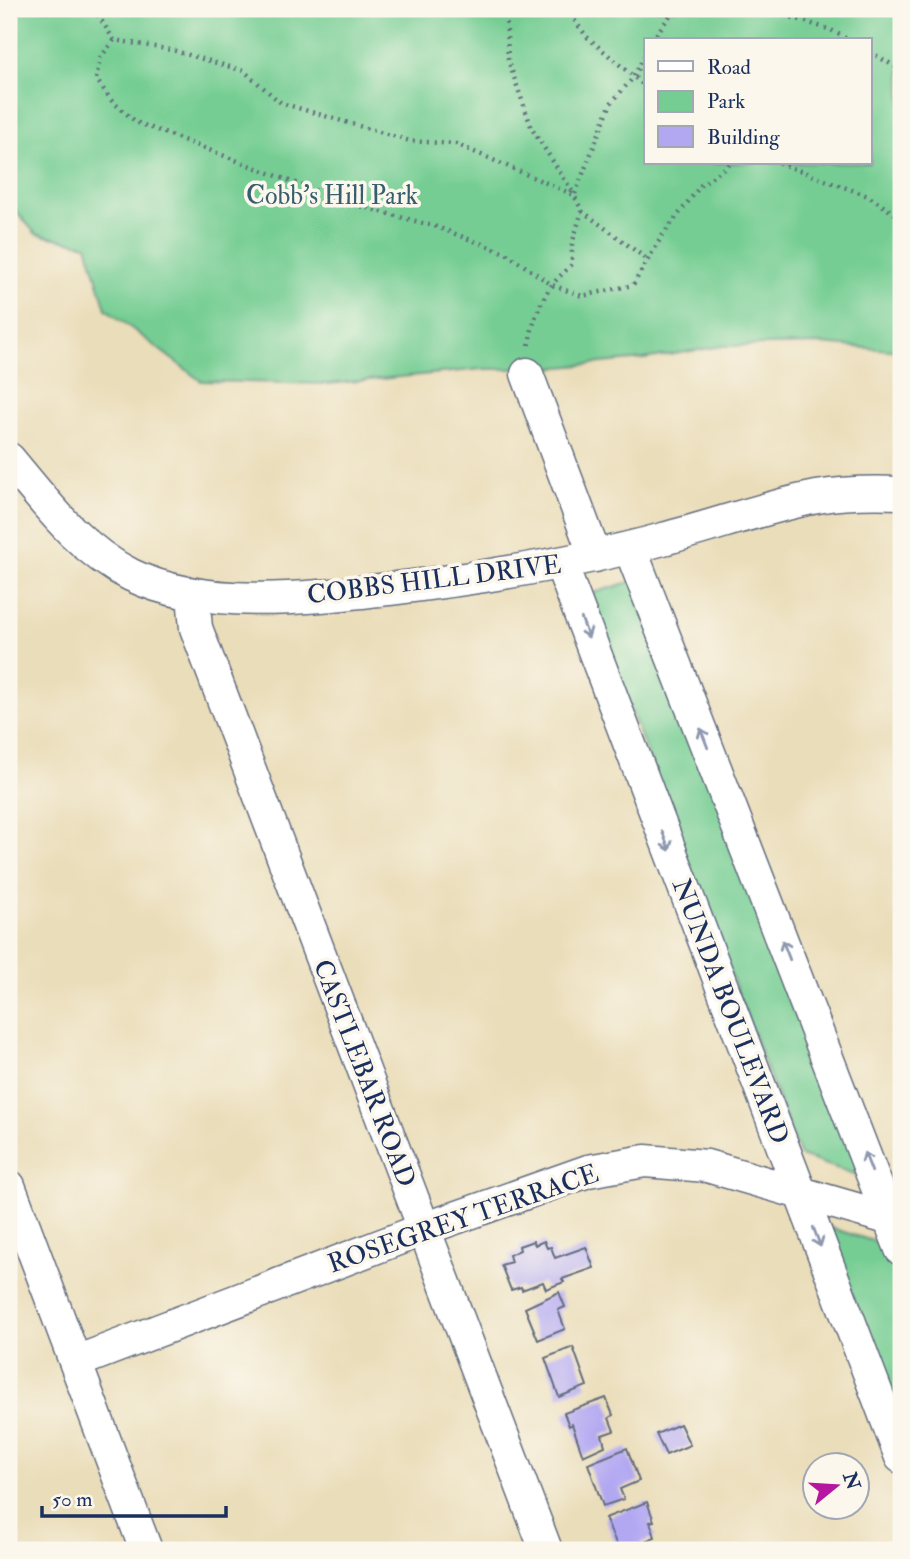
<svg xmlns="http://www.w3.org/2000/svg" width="910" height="1559" font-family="'IM FELL Double Pica',serif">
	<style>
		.green { fill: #75cd93; stroke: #487e78; stroke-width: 2; fill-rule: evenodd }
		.building { fill: #b2a8f2 }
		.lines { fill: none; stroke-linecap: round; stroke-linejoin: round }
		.minor-casing { stroke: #636c7e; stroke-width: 35 }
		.path { stroke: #636c7e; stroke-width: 4.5; stroke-dasharray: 2 5; stroke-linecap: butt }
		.minor { stroke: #fff; stroke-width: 32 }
		.oneway { stroke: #8d97ae }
		.labels { text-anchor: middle; stroke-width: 7; stroke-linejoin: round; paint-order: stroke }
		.park-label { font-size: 26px; fill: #365e6e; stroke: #fbf7ec }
		.street-label { font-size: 26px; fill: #1b2f5e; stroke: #fbf7ec }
	</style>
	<rect width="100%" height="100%" fill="#fbf7ec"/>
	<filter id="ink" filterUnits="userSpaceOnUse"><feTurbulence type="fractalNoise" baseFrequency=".0143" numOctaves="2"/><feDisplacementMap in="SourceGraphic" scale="14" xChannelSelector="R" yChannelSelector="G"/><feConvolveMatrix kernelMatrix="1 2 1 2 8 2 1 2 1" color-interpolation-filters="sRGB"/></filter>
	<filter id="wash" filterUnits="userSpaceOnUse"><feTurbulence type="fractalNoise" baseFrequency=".00686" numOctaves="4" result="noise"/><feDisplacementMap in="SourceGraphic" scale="28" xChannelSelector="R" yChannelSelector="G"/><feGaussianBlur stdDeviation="1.57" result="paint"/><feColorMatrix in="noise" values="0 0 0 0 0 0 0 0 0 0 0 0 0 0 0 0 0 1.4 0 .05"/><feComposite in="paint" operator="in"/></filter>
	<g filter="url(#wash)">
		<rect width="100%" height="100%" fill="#eaddb9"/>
		<path class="green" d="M9 9H901V351L821 344 723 346 644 359 539 369H482L328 384 201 381 106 309 87 245 36 234 9 203ZM646 40H870V163H646Z
			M633 581 863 1177 800 1156 587 595Z
			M831 1228 889 1246 901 1279V1426L830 1237Z"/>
		<g id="blocks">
			<path class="building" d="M533 1241 535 1245 544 1241 547 1248 551 1247 555 1258 586 1247 594 1268 562 1279 564 1282 546 1289 543 1282 522 1290 521 1287 511 1290 501 1265 511 1262 509 1255 520 1250 519 1246Z
				M559 1292 565 1307 558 1310 565 1329 538 1340 525 1308Z
				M573 1347 587 1386 559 1397 545 1358Z
				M606 1398 613 1415 609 1418 614 1431 602 1435 605 1446 583 1456 572 1424 569 1426 564 1413Z
				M680 1424 690 1445 666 1455 656 1434Z
				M627 1448 639 1481 620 1489 624 1499 603 1506 588 1464Z
				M647 1502 654 1521 650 1522 655 1537 640 1543 643 1550H619L605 1518Z"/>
		</g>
	</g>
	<g filter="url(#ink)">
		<use href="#blocks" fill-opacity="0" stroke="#636c7e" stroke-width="2"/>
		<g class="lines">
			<g class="minor-casing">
				<path id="minor" d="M527 374 595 556
					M9 459C45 502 79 549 131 575 207 612 316 597 397 588 487 577 576 563 663 539 714 526 765 507 817 497 844 492 874 492 901 493
					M630 548 901 1249
					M561 564 901 1457
					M193 595 196 628 546 1550
					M9 1186 146 1550
					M76 1362 424 1229 588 1171 645 1161 707 1166 901 1222"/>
			</g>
			<path class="path" d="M94 9 114 40 172 50 244 71 281 103 410 141 456 144 574 195 582 211 572 244V264C566 271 558 277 552 285 540 301 530 328 529 348
				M506 9 508 60 532 129 574 194
				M566 9 587 37 646 87
				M765 9 831 30 849 40
				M114 40 100 58 96 79 112 101 136 122 348 203 434 226 506 253 552 285 582 296 633 285 662 236 701 185 731 163
				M652 40 675 9
				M870 52 901 70
				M779 163 868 196 901 218
				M575 194 611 103 633 78 646 53
				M582 211 648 260"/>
			<use href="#minor" class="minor"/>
		</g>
		<defs><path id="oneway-shaft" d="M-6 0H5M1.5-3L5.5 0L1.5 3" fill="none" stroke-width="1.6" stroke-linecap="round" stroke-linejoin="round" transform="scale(1.75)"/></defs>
		<g class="oneway">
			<use href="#oneway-shaft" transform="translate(585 628) rotate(69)"/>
			<use href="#oneway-shaft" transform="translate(704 738) rotate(-111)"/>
			<use href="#oneway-shaft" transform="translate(666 841) rotate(69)"/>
			<use href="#oneway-shaft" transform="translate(786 950) rotate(-111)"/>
			<use href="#oneway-shaft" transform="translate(868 1162) rotate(-111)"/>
			<use href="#oneway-shaft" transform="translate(817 1237) rotate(69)"/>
		</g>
	</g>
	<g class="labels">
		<g class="park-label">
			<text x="332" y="204">Cobb's Hill Park</text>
		</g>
		<g class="street-label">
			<text transform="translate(434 579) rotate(-7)" y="9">COBBS HILL DRIVE</text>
			<text transform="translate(731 1011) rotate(69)" y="9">NUNDA BOULEVARD</text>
			<text transform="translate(365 1073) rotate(69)" y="9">CASTLEBAR ROAD</text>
			<text transform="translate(463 1218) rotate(-19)" y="9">ROSEGREY TERRACE</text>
		</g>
	</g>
	<rect width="910" height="1559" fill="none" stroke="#fbf7ec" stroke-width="35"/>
	<rect x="644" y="38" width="228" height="126" fill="#fbf7ec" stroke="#a1a7b3" stroke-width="2"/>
	<rect x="658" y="61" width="35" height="10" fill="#ffffff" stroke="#a1a7b3" stroke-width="2"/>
	<text x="707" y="74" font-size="21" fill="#1b2f5e">Road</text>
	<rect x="658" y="91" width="35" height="21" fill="#75cd93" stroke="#a1a7b3" stroke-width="2"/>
	<text x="707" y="108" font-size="21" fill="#1b2f5e">Park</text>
	<rect x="658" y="126" width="35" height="21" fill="#b2a8f2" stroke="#a1a7b3" stroke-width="2"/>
	<text x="707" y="144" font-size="21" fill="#1b2f5e">Building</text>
	<g transform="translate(836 1486) rotate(72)"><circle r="33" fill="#fbf7ec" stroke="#a1a7b3" stroke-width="2"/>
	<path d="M0-5L12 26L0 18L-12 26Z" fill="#b5179e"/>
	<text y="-10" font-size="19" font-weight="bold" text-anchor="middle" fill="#1b2f5e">N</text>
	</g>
	<path d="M42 1506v10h184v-10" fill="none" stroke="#1b2f5e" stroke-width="3.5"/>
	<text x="52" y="1506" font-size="21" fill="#1b2f5e" stroke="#fbf7ec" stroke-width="5" paint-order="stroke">50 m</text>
</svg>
